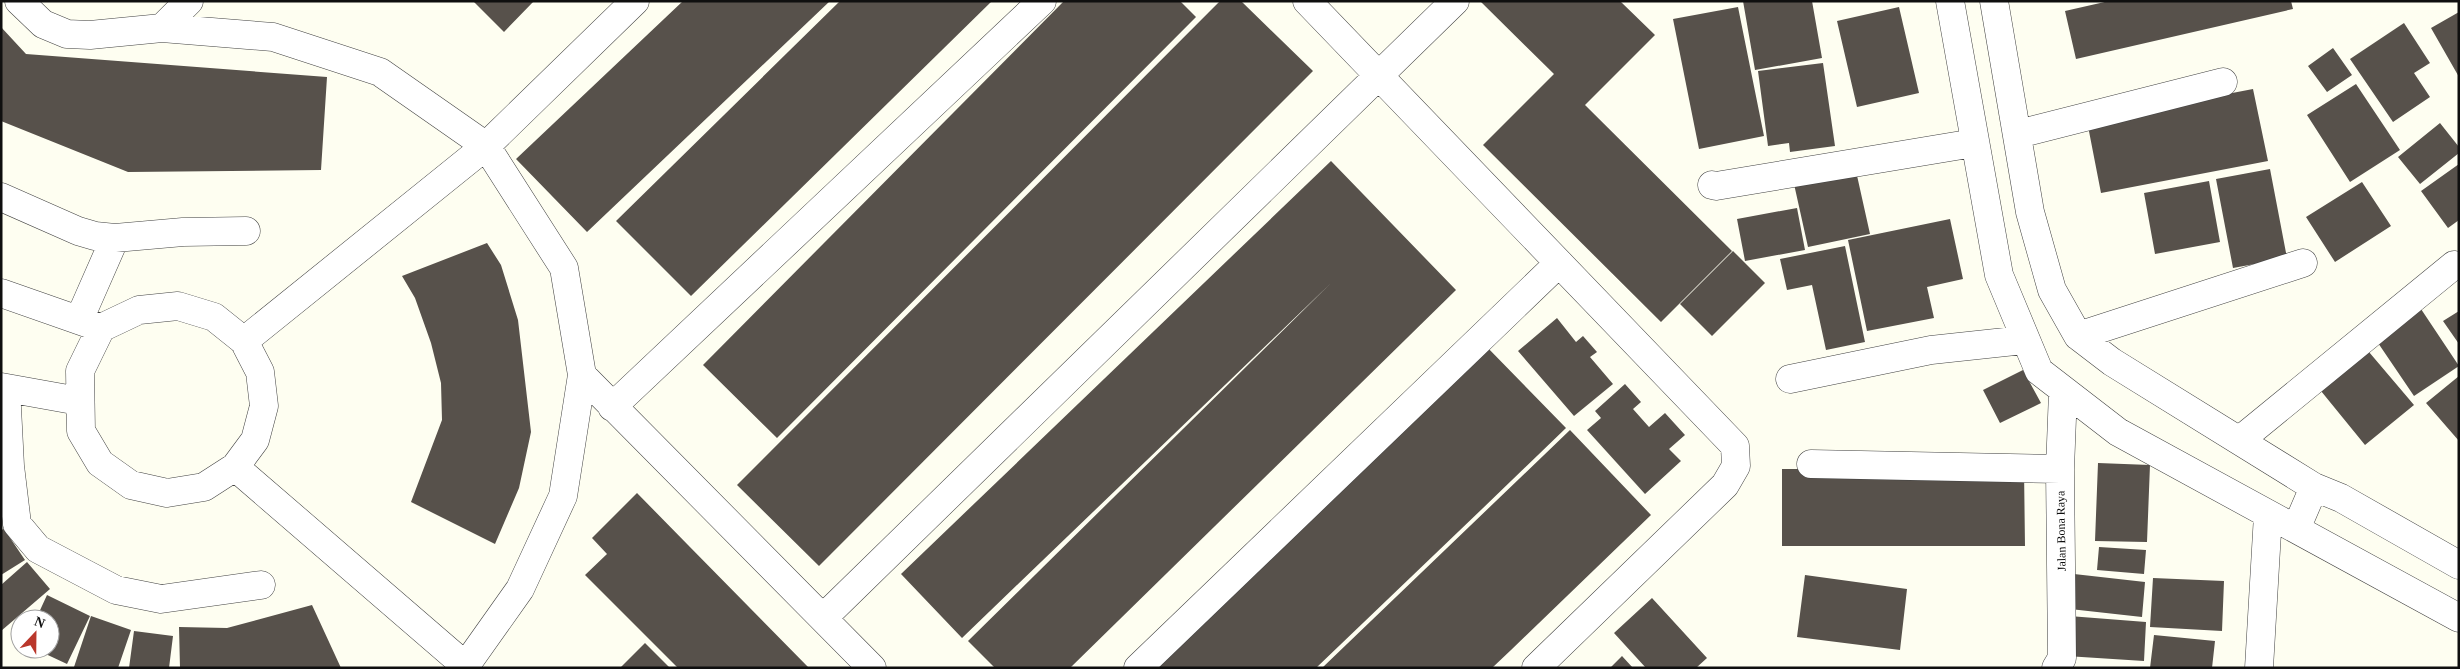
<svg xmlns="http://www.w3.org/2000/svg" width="2460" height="669" font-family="'Times New Roman',serif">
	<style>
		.building { fill: #57514b }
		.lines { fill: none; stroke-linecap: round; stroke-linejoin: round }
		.minor-casing { stroke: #424242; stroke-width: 29 }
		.minor { stroke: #fff; stroke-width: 28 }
		.labels { text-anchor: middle; stroke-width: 5; stroke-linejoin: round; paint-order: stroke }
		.street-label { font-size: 12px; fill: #0f0f0f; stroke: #fff }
	</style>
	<rect width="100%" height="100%" fill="#fefef1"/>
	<path class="building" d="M473 1H534L504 32Z
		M683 1H830L587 232 516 159Z
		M840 1H992L691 296 616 221Z
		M1064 1H1180L1196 17 777 438 703 365Z
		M1220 1H1241L1313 71 819 566 737 485Z
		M1480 1H1620L1655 35 1585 105 1732 251 1661 322 1483 145 1554 74Z
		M1743 1H1812L1822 58 1755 70Z
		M2109 1H2291L2293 9 2076 59 2065 11Z
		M1738 7 1764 136 1699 149 1673 19Z
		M1899 7 1919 93 1857 107 1837 21Z
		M2459 12V77L2431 28Z
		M2404 23 2430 63 2414 73 2430 97 2393 122 2350 59Z
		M1 27 26 54 327 77 321 170 128 172 1 121Z
		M2333 48 2352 75 2327 92 2308 66Z
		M1823 63 1835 146 1790 152 1789 143 1768 146 1758 71Z
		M2356 84 2400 150 2350 182 2307 115Z
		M2253 89 2268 161 2101 193 2087 121Z
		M2440 123 2459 147V153L2420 184 2398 157Z
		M1331 161 1456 290 1070 668H995L968 641 1331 283 962 638 901 574Z
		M2459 164V220L2448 228 2421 191Z
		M2270 169 2287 258 2233 268 2216 179Z
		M1856 171 1870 234 1808 247 1794 184Z
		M2209 181 2220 242 2155 254 2144 193Z
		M2362 182 2391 226 2335 262 2306 217Z
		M1797 208 1805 250 1745 261 1737 219Z
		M1950 219 1963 279 1927 287 1934 318 1867 331 1848 240Z
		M487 243 501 265 518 320 531 432 519 488 495 544 411 502 442 420 441 383 431 343 415 298 402 276Z
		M1845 246 1865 342 1826 350 1812 285 1787 290 1780 259Z
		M1733 251 1765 283 1712 336 1680 304Z
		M2419 306 2459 366 2414 396 2374 337Z
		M2459 311V344L2443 321Z
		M1557 318 1576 342 1583 336 1597 352 1590 357 1613 384 1574 416 1518 351Z
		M1484 344 1566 428 1482 509 1316 668H1147Z
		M2369 352 2414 405 2365 445 2321 391Z
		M2023 370 2041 403 2000 423 1983 390Z
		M2459 376V441L2426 403Z
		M1625 384 1641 402 1633 409 1649 427 1665 413 1685 435 1669 449 1681 461 1645 494 1587 430 1601 418 1595 411Z
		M1570 430 1651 515 1511 650 1492 668H1322Z
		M2098 463 2150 465 2147 542 2095 541Z
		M1782 469H2024L2025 546H1782Z
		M637 493 688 545 809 668H678L585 575 607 554 592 538Z
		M4 529 25 560 1 575V530Z
		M2099 547 2146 550 2144 574 2097 570Z
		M27 562 50 589 1 631V585Z
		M2074 574 2145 582 2142 617 2070 609Z
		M1805 575 1907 589 1900 650 1797 637Z
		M2153 578 2224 581 2222 631 2150 627Z
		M47 595 90 616 67 664 35 649H50V619H36Z
		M1652 598 1707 658 1696 668H1646L1614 633Z
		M312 605 341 668H180L179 627 227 628Z
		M91 616 131 630 118 668 74 667Z
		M2069 616 2146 622 2144 661 2066 656Z
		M134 631 173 636 169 668H129Z
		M2154 635 2215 641 2212 668H2150Z
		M645 643 670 668H620Z
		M1622 656 1633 668H1610Z"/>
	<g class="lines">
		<g class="minor-casing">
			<path id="minor" d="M19 1 43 24 67 34 90 35 162 28 273 37 380 72 486 146 564 268 582 375 563 496 520 589 464 668
				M1307 1 1735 446 1736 466 1725 485 1536 668
				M1950 1 1999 275 2039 371 2118 432 2459 618
				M1994 1 2030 212 2052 290 2078 336 2112 362 2314 487 2341 498 2459 565
				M162 28 189 1
				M2018 134 2223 82
				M1712 185 1716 186 1974 143
				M1 197 78 231 95 236 115 238 183 232 246 231
				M1 293 101 328
				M178 306 214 317 244 341 260 372 264 406 255 440 235 467 204 487 167 493 131 485 100 463 81 431 80 371 101 328 139 310Z
				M79 320 115 238
				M2078 336 2303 263
				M244 341 486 146 635 1
				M582 375 872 668
				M1790 379 1931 350 2024 340
				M1 387 79 401
				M6 388 10 466 17 524 38 549 116 590 161 599 261 585
				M612 407 1042 1
				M2240 440 2454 265
				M1811 464 2060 469
				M235 467 468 668
				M2296 529 2314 487
				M823 618 1455 1
				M1138 668 1559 263
				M2056 668 2062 658 2060 469 2063 392
				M2259 668 2268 515"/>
		</g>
		<use href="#minor" class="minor"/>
	</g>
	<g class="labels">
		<g class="street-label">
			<text transform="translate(2061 531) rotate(-91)" y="4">Jalan Bona Raya</text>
		</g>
	</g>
	<rect width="2460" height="669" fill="none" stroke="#0f0f0f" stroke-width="5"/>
	<g transform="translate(35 634) rotate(22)"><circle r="24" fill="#ffffff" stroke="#9f9f9f"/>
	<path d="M0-4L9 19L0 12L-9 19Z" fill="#ba372b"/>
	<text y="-8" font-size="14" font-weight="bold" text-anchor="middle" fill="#0f0f0f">N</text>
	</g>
</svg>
